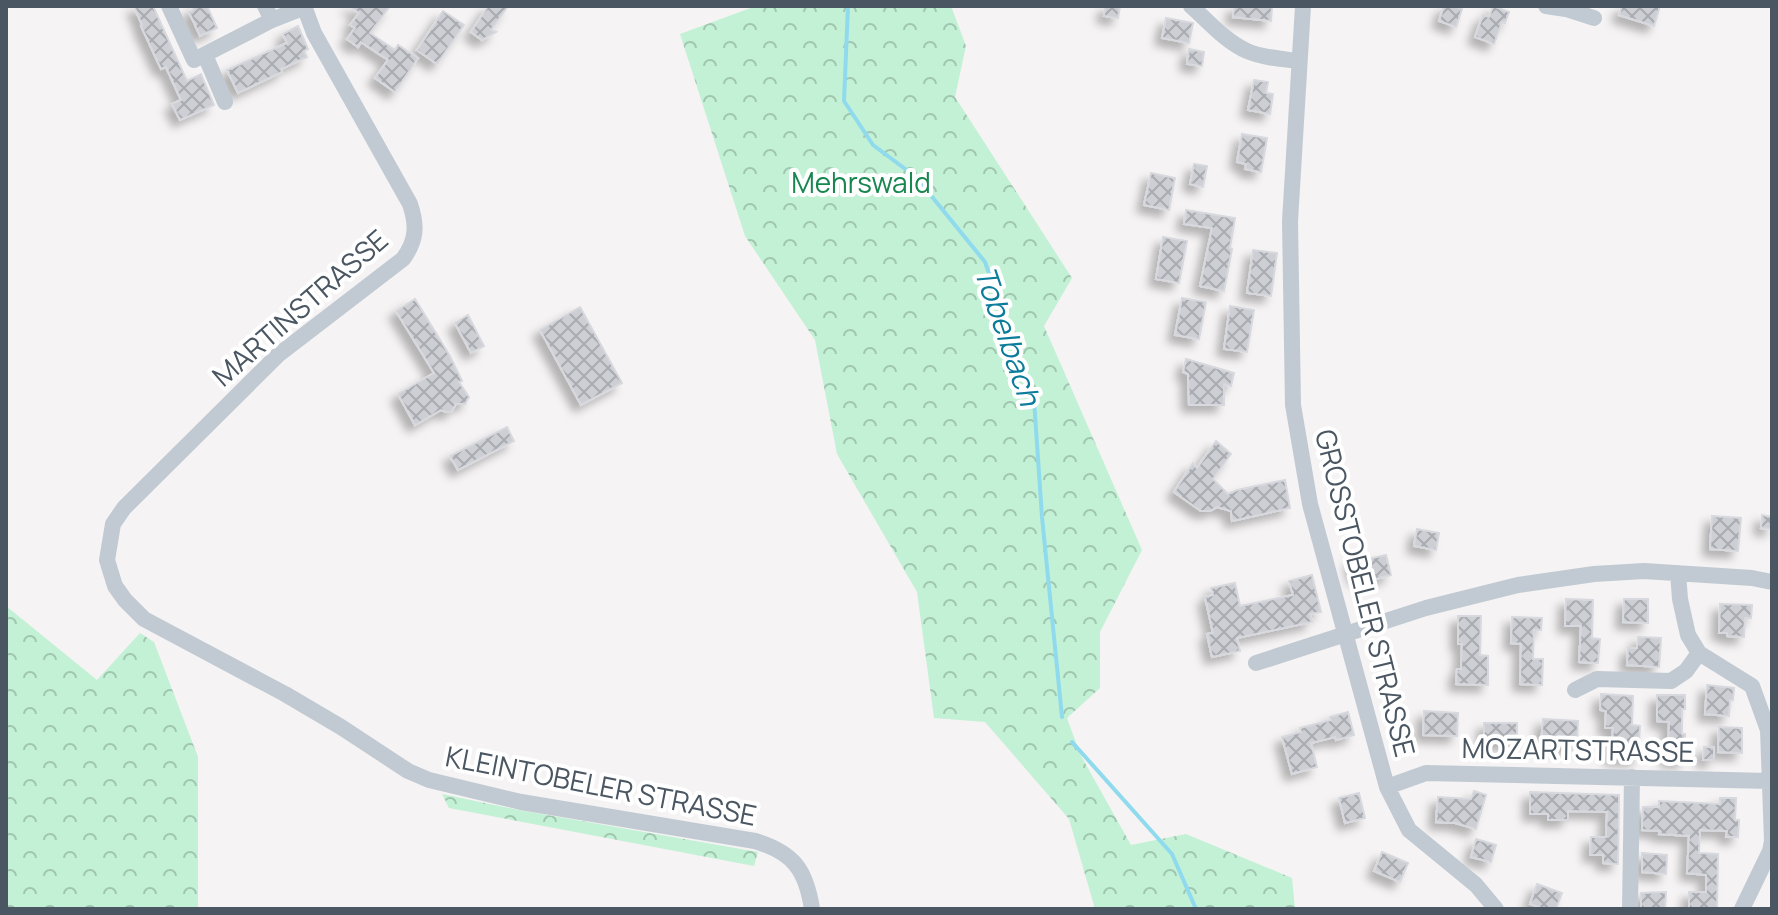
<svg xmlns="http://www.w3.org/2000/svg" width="1778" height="915" font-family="Manrope,sans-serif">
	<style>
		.forest { fill: url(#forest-crowns) }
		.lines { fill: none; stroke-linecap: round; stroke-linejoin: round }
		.stream { stroke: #90daee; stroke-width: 4 }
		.building { fill: url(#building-cross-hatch); stroke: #d7d9de; stroke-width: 2; filter: url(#shadow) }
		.minor { stroke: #c1cad2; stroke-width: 16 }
		.labels { text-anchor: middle; stroke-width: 8; stroke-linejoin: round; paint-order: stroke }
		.park-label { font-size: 28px; fill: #17864f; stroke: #fff }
		.street-label { font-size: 28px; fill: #4a5661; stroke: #fff }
		.water-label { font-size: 30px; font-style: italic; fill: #0c7c9b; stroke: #fff }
	</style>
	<defs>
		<pattern id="forest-crowns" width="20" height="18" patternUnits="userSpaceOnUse" patternTransform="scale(2)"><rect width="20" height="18" fill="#c3f1d5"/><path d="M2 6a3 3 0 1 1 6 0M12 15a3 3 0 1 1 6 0" fill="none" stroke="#a0c6b0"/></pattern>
		<pattern id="building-cross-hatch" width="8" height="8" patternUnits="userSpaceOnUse" patternTransform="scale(2)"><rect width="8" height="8" fill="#cdcfd5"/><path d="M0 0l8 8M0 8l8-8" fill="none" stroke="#a8abb0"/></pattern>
		<filter id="shadow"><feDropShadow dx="-7" dy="7" stdDeviation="4" flood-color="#0004"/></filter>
	</defs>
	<rect width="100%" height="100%" fill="#f5f3f3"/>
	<path class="forest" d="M756 6H951L966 46 955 97 1072 278 1044 326 1142 550 1100 632V688L1067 718 1080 754 1131 845 1186 834 1292 878 1295 909H1095L1069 819 985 722 934 718 917 592 837 454 815 340 745 236 680 34Z
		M6 606 97 680 140 633 154 642 198 757V909H6Z
		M442 794 519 810 758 852 754 866 449 808Z"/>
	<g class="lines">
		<path class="stream" d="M848 6 844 101 873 145 916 177 985 262 1034 400 1042 517 1062 717
			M1072 742 1172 854 1196 909"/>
	</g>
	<path class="building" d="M134 6H153L187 81 201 74 214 105 180 120 172 104 181 100 166 67 161 69 141 26 142 25Z
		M194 6H207L217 28 200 36 189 12 193 10Z
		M349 6H390L370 33 395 50 398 45 418 58 395 92 375 78 388 60 361 42 358 47 347 39 355 28 350 25 359 13Z
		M488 6H508L491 30 496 32 482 40 471 32Z
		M1105 6H1120L1118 18 1104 16Z
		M1234 6H1272L1271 21 1233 17Z
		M1444 6H1454L1462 9 1456 27 1439 21Z
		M1493 6 1509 12 1505 23 1502 22 1494 44 1475 37 1483 15 1489 17Z
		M1622 6H1660L1654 26 1619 15Z
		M443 11 464 25 437 64 417 50Z
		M1166 18 1193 23 1189 43 1162 38Z
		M298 26 308 49 304 51 307 57 281 69 282 72 238 93 227 70 287 43 283 34Z
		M1189 49 1204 52 1202 66 1187 64Z
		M1254 80 1268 82 1266 93 1273 94 1270 114 1248 110Z
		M1242 134 1267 138 1261 172 1245 169 1246 164 1237 162Z
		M1194 164 1207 166 1203 187 1190 184Z
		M1151 173 1175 178 1169 210 1144 205Z
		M1186 210 1235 218 1230 248 1232 249 1224 291 1200 286 1212 228 1184 224Z
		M1163 237 1187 241 1179 283 1156 279Z
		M1253 250 1277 253 1271 296 1247 293Z
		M1182 298 1206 302 1199 339 1175 335Z
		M415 299 450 356 462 381 459 382 469 397 465 404H456L451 412H446L441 410 415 425 398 394 434 373 396 311Z
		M1230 306 1254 310 1247 352 1224 349Z
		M580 307 622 383 581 405 540 330Z
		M468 315 484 346 471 353 455 323Z
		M1186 359 1234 373 1231 386 1224 384V405H1189L1188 374 1183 372Z
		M507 427 514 441 458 470 450 456Z
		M1216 441 1231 454 1213 479 1228 494 1237 490 1285 480 1290 508 1232 521 1231 511 1217 507 1210 511H1201L1174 492 1193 463 1197 468Z
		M1762 515 1772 517V529L1761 528Z
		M1712 516 1741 518 1738 551 1710 549Z
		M1417 529 1439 533 1436 550 1414 546Z
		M1386 555 1391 575 1368 581 1366 576 1356 578 1351 560 1364 557V560Z
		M1312 575 1321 612 1310 614 1312 622 1237 638 1240 651 1212 657 1207 634 1213 633 1205 597 1213 595 1211 588 1235 583 1240 606 1293 595 1289 581Z
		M1566 599 1593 600 1592 638 1600 639 1598 663 1579 662 1581 626H1565Z
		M1624 599H1648V623L1623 622Z
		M1720 604 1752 605 1751 618H1745L1744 637 1727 636V633H1719Z
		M1458 616H1481L1480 655 1488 656V685L1456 684 1457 669H1461L1462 644H1458Z
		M1512 617 1542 618 1541 630H1534L1533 659H1543L1542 685 1520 684 1521 644 1511 643Z
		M1638 637 1661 638 1659 667 1627 665 1628 648H1637Z
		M1707 685 1734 688 1733 700H1730L1729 716 1705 714Z
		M1601 694 1633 696 1632 725 1640 726 1638 759 1611 758 1613 728H1605L1606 711 1600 710Z
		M1657 695H1685V709H1682V734H1685V761L1668 760 1669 722 1657 721Z
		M1424 711 1458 713 1457 736 1423 735Z
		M1348 712 1354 735 1336 740 1335 737 1311 743 1317 767 1292 774 1282 737 1301 732 1300 728 1331 720 1330 717Z
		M1543 719 1578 721 1577 747 1541 745Z
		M1484 723H1517V743H1484Z
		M1719 727 1742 728V753L1718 752Z
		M1704 747H1714V760H1703Z
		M1474 791 1486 795 1476 829 1455 823 1436 822 1438 797 1471 799Z
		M1530 792 1619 795 1618 864 1603 863V855H1590L1591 837H1606L1607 812 1568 811V820H1548V814H1530Z
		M1359 793 1365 818 1345 823 1339 798Z
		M1720 798H1736L1735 820H1739L1738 837H1726L1727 831 1700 830 1699 853 1718 854 1717 909H1689V892H1706V875L1687 873 1689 836 1659 834 1660 831 1642 830 1643 807H1659V801L1720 804Z
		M1476 839 1496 845 1491 862 1471 857Z
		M1382 852 1408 863 1400 882 1374 871Z
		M1642 853 1667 855 1666 874 1642 872Z
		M1537 884 1562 893 1556 909H1544L1530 904Z
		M1666 892 1665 909H1641V893Z"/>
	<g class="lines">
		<path class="minor" d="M169 6 194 60 272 20 305 7
			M265 6 272 20
			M304 6 314 33 410 204C417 225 417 240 403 259L278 355 124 508 113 524 107 560 115 586 125 600 144 619 285 694 341 727 408 771 429 780 521 802 755 841C794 853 806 870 812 909
			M1191 6C1208 21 1226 42 1247 51 1263 58 1282 59 1299 61
			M1303 6 1290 221 1293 405 1310 504 1387 787 1409 830 1476 885 1496 909
			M1546 6 1566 9 1594 18
			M205 55 225 102
			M1678 573 1680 599 1688 635 1699 653 1752 686 1768 730 1772 841 1770 851 1742 909
			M1256 663 1426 608 1518 585 1594 574 1644 571 1752 578 1772 582
			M1575 690 1597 679 1671 681 1686 671 1699 653
			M1387 787 1426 773 1770 781
			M1630 909 1632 777"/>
	</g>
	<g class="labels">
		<g class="park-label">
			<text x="861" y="193">Mehrswald</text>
		</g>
		<g class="street-label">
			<text transform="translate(300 308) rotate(-41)" y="10">MARTINSTRASSE</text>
			<text transform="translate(1365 593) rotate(76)" y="10">GROSSTOBELER STRASSE</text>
			<text transform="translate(1578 750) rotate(1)" y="10">MOZARTSTRASSE</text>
			<text transform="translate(601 786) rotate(11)" y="10">KLEINTOBELER STRASSE</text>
		</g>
		<g class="water-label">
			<text transform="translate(1007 336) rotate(71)" y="10">Tobelbach</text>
		</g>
	</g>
	<rect width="1778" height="915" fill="none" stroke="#4a5661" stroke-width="16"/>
</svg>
